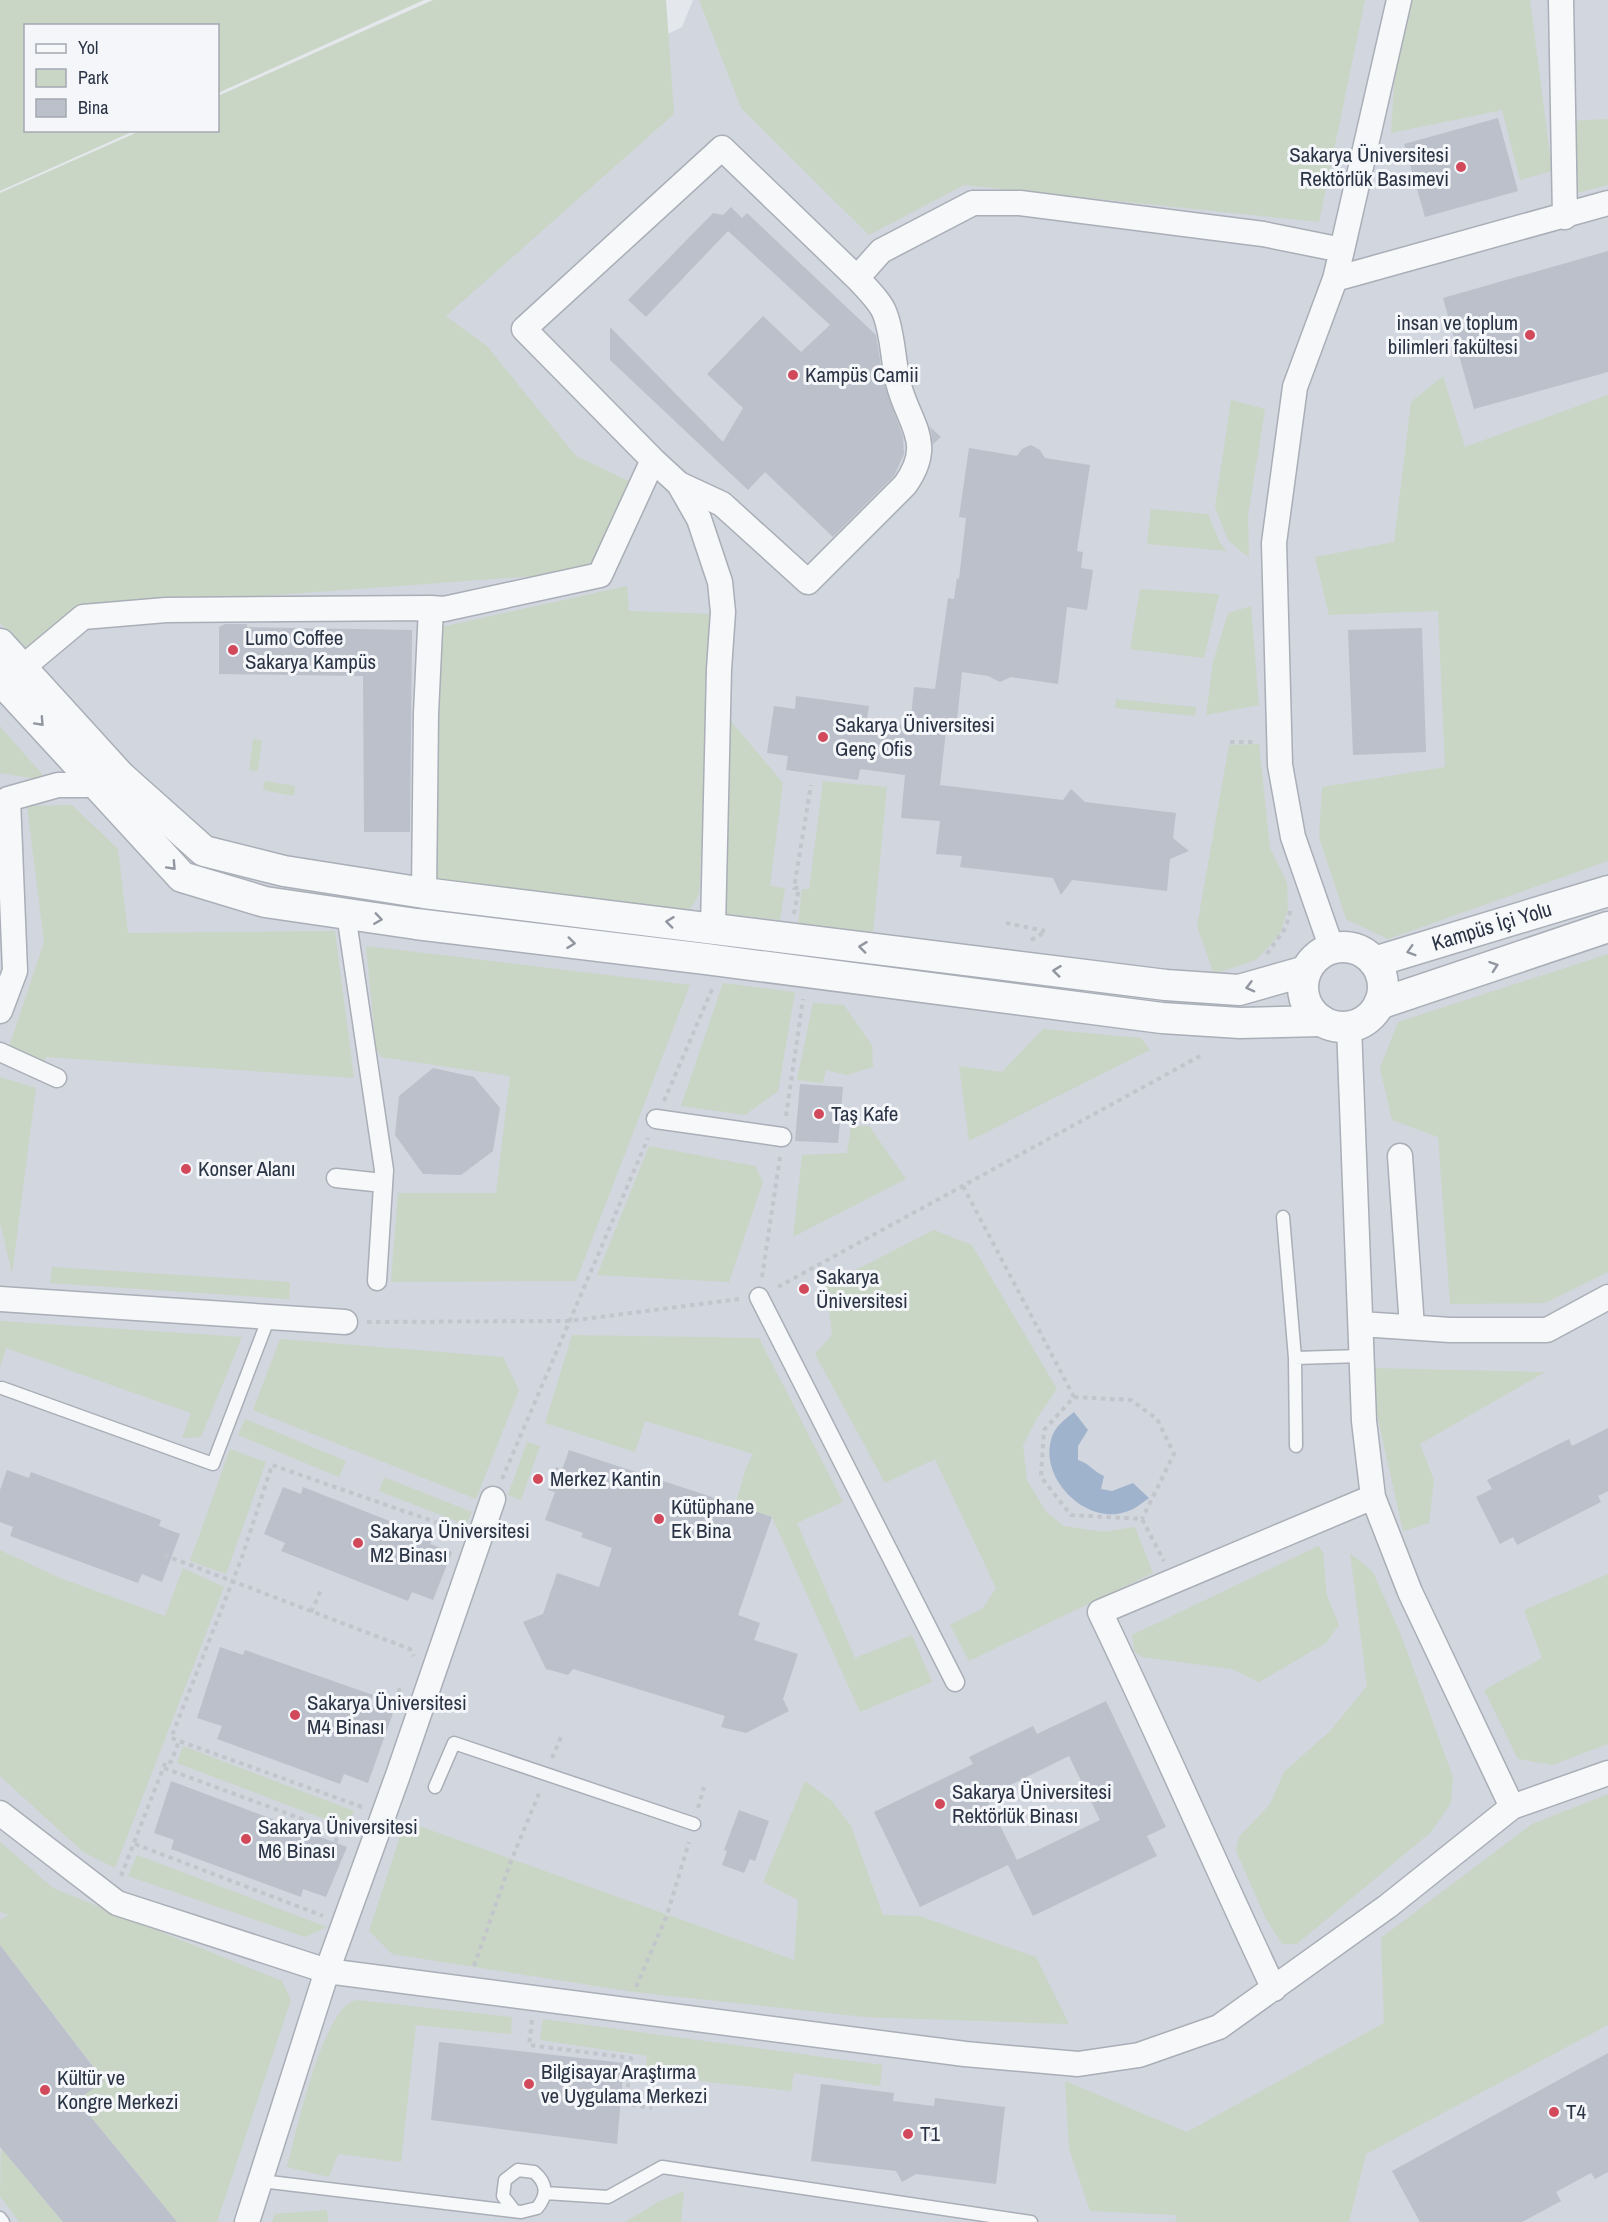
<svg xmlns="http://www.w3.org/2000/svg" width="1608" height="2222" font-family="'Archivo Narrow',sans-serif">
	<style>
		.built { fill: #d2d6de }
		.green { fill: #c9d6c5 }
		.water { fill: #9fb4cc }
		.building { fill: #bbc0ca; fill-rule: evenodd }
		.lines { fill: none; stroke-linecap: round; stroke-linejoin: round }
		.service-casing { stroke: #a9aeb7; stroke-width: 15 }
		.pedestrian-casing { stroke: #a9aeb7; stroke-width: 21 }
		.minor-casing { stroke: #a9aeb7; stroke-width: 27 }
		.tertiary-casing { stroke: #a9aeb7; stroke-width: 33 }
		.path { stroke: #c2c5cb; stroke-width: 4; stroke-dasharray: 4.5 4.5; stroke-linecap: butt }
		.service { stroke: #f7f8fa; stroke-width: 12 }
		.pedestrian { stroke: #f7f8fa; stroke-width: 18 }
		.minor { stroke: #f7f8fa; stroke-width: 24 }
		.tertiary { stroke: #f7f8fa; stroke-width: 30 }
		.oneway { stroke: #9196a0 }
		.poi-dot { fill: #d1495b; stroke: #f4f6f9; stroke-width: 2 }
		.labels { text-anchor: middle; stroke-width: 6; stroke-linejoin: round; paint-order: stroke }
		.poi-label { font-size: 21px; fill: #2b3445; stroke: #f4f6f9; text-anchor: start }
		.street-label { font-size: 21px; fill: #2b3445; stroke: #f4f6f9 }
	</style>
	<rect width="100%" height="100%" fill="#e4e7ec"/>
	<path class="built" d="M693 0H1608V2222H0V356L682 27Z"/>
	<path class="green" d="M0 0H424L218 93V26H26V130L134 131 0 191Z
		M433 0H666L674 114 446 316 487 346 576 456 635 484 589 572 97 608 31 652 0 623V193L140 131 218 130V96Z
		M699 0H1365L1319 222 964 185 869 235 741 108Z
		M1408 0H1530L1552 171 1520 180 1502 110 1391 133 1396 55Z
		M1608 119V185L1576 193 1568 121Z
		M1443 376 1465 447 1608 395V861L1388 939 1346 919 1319 837 1322 787 1445 767 1438 611 1329 615 1315 557 1394 542 1411 402Z
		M1231 400 1265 409 1248 516 1249 558 1228 540 1215 507Z
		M1151 509 1208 514 1220 543 1227 551 1147 544Z
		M627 586 629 611 713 614 699 895 686 915 436 880 441 627Z
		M1140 589 1219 594 1204 658 1130 649Z
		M1251 606 1259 705 1206 715 1213 662 1228 613Z
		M1116 699 1196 707 1195 716 1115 708Z
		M725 714 783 783 770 886 785 888 780 920 718 913Z
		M0 726 48 781 0 773Z
		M253 739 262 740 258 771 249 770Z
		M1259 744 1270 848 1287 883 1288 909 1280 934 1256 960 1214 974 1197 926 1229 745Z
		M265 781 295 786 294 796 263 790Z
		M823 781 887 787 873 933 798 923 802 889H809Z
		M72 805 118 849 128 933 335 931 354 1078 46 1057 43 1069 7 1053 44 942 27 806Z
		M366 946 690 985 576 1281 391 1282 398 1193H496L510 1076 381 1057 376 1048Z
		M1608 954V1272L1545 1303 1450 1304 1438 1137 1392 1120 1380 1068 1398 1022Z
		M723 983 795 992 778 1091 745 1115 681 1106Z
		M813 1003 844 1005 872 1045 873 1067 847 1075 826 1070 823 1083 797 1080Z
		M1043 1029 1141 1038 1150 1050 969 1141 959 1066 1002 1072Z
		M0 1077 36 1088 12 1274 0 1222Z
		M851 1126H869L906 1179 793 1237 802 1155 847 1153Z
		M649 1146 755 1166 763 1182 729 1282 597 1275Z
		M934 1230 972 1245 1057 1389 1037 1418 1023 1445 1027 1480 1046 1512 1064 1526 1104 1532 1135 1527 1153 1573 969 1661 950 1625 983 1608 996 1588 935 1459 885 1483 815 1354 832 1335 826 1285Z
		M52 1267 290 1282 289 1299 50 1283Z
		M0 1321 242 1337 201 1437 182 1438 191 1413 6 1348 0 1368Z
		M572 1335 759 1338 843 1502 797 1523 855 1658 912 1635 932 1682 860 1712 772 1517 735 1505 746 1468 753 1454 645 1421 635 1452 545 1423Z
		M280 1339 503 1357 519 1390 476 1499 253 1410Z
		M1372 1368 1545 1372 1420 1444 1434 1480 1429 1523 1403 1531 1373 1397Z
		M245 1419 346 1461 339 1477 238 1435Z
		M527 1442 540 1446 521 1500 508 1495Z
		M230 1449 266 1462 226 1574 190 1561Z
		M384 1477 472 1512 466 1525 379 1491Z
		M1318 1546 1323 1552 1327 1596 1339 1625 1326 1643 1259 1682 1232 1669 1142 1657 1134 1651 1132 1635Z
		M0 1550 60 1578 165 1616 183 1568 224 1587 115 1868 83 1852 0 1776Z
		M1350 1553 1373 1572 1401 1635 1453 1777 1451 1803 1431 1832 1297 1944H1282L1265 1917 1236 1851 1239 1837 1270 1804 1284 1772 1330 1731 1367 1686Z
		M1608 1574V1744L1552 1765 1518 1759 1484 1690 1542 1658 1524 1610Z
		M183 1746 354 1811 348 1828 177 1763Z
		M805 1781 832 1801 851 1826 883 1915 919 1916 1036 1957 1069 2024 865 2017 634 1992 392 1954 369 1931 405 1821 794 1960 798 1900 763 1882Z
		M1608 1794V2025L1366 2154 1349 2222H1175L1177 2215 1090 2211 1069 2149 1065 2081 1187 2132 1384 2023 1381 1938 1532 1824Z
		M0 1842 53 1888 282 1981 291 2000 217 2222H177L77 2100 104 2080 0 1945V1920L9 1915 0 1912Z
		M137 1855 327 1927 305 1937 128 1876Z
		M356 2000 512 2017 511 2034 416 2025 401 2162 338 2154 329 2177 287 2167C296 2134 322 2008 356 2000Z
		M543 2019 882 2065 880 2086 794 2073 791 2091 645 2075 647 2056 540 2040Z
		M1 2148 63 2222H19L0 2196Z
		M684 2191 681 2221 683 2222H625L660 2201Z
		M327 2210 328 2222H272L275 2214Z"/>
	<path class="water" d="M1074 1412 1088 1430 1078 1446V1460C1089 1463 1094 1472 1104 1476L1101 1489 1112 1491 1133 1483 1149 1498C1142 1503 1134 1510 1125 1512 1087 1525 1040 1480 1051 1440 1054 1427 1064 1420 1074 1412Z"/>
	<path class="building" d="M1498 118 1518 191 1425 217 1404 144Z
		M731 207 742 218 747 213 876 335 882 372 877 376 884 383 903 437 904 454 894 476 833 537 765 472 748 490 610 360V327L723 442 743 408 707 374 763 316 801 352 830 325 728 231 646 317 628 300 713 213 723 215Z
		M1608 251V372L1474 409 1443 298Z
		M929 426 941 437 933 444 931 430Z
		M1031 445 1040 450 1045 458 1090 465 1077 551 1083 552 1081 568 1093 570 1087 610 1067 607 1058 684 1011 677 1000 682 988 676 962 672 956 731 946 730 940 785 1063 800 1071 789 1085 802 1176 813 1173 838 1189 851 1170 859 1167 891 1072 880 1061 895 1053 878 960 867 962 856 936 854 940 821 901 818 905 775 860 769 858 780 786 770 788 756 767 753 774 706 795 709 796 696 869 706 867 720 910 726 914 687 935 689 948 598 954 599 957 578 959 579 966 518 959 517 969 448 1017 456 1022 449Z
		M225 624H247V627L412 630 410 832H364L363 676 219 674V627Z
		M1422 628 1426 752 1353 755 1348 630Z
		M433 1068 474 1077 500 1108 493 1151 461 1175 423 1174 395 1135 399 1096Z
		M800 1084 843 1087 838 1143 795 1141Z
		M1608 1428V1491L1598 1496 1601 1502 1517 1545 1513 1537 1500 1544 1476 1497 1492 1489 1487 1480 1569 1439 1572 1446Z
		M569 1450 772 1517 738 1615 760 1623 754 1640 798 1654 783 1699 789 1711 746 1733 721 1727 725 1716 573 1669 568 1675 546 1669 523 1622 543 1614 557 1573 599 1587 612 1548 581 1537 583 1533 545 1520 555 1492 548 1490 556 1467 562 1470Z
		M7 1470 29 1478 31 1472 161 1520 159 1526 180 1534 162 1582 142 1574 138 1583 10 1536 13 1527 0 1522V1490Z
		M283 1487 301 1494 303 1487 433 1538 430 1544 452 1552 433 1600 412 1592 408 1601 281 1551 285 1543 264 1534Z
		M220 1647 243 1655 245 1650 373 1695 369 1705 393 1713 368 1783 344 1774 340 1784 217 1739 222 1726 197 1718Z
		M1106 1701 1166 1827 1147 1836 1157 1856 1033 1916 1008 1865 920 1907 874 1812 973 1764 969 1757 1033 1726 1037 1734ZM1069 1756 1100 1820 1017 1860 986 1797Z
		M171 1781 347 1847 326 1897 303 1889 301 1897 171 1849 174 1840 154 1833Z
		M739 1810 769 1821 755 1861 750 1859 744 1873 722 1865 727 1851 724 1850Z
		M0 1945 104 2081 77 2100 177 2222H63L0 2147Z
		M439 2042 624 2063 617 2144 431 2120Z
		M1608 2053V2172L1595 2179 1591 2173 1556 2192 1561 2201 1522 2222H1420L1392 2171Z
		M821 2084 894 2093 893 2101 934 2106 935 2098 1005 2107 996 2184 916 2174 902 2182 896 2171 811 2161Z"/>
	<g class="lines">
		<g class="service-casing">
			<path id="service" d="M1283 1217 1295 1358 1296 1446
				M1295 1358 1362 1356
				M2 1388 213 1464 269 1317
				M435 1787 454 1743 694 1824
				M261 2181 521 2212 537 2208C548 2195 547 2183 534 2172L518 2170 505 2180 503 2196 513 2209
				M545 2193 608 2197 662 2167 1031 2222
				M0 2218 3 2222"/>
		</g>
		<g class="pedestrian-casing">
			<path id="pedestrian" d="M346 914 384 1170 377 1281
				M0 1052 57 1078
				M656 1119 782 1137
				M336 1178 383 1183
				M759 1297 955 1682"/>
		</g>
		<g class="minor-casing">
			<path id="minor" d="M1561 0 1565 217
				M1342 250 1399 0
				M653 460 524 329 722 148 857 278
				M679 484 722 504 808 582 905 485C936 442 908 424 898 382 893 361 893 335 885 314 881 302 866 288 857 278L881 251 973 203H1020L1263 234 1342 250 1335 279
				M22 668 83 617 166 610 431 608
				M424 893 426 714 431 608 444 609 600 575 653 460 679 484 699 519 720 582 723 612 719 669 713 927
				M1332 949 1293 837 1280 765 1274 543 1295 387 1335 279 1608 203
				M0 1011 15 971 8 799 58 785H98L109 780
				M1349 1026 1364 1421 1373 1497 1410 1592 1512 1807
				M1400 1156 1412 1327
				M0 1299 345 1322
				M1361 1324 1450 1330H1547L1608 1297
				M0 1813 117 1903 327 1971 965 2054 1078 2064 1139 2055 1219 2027 1388 1906 1512 1807 1608 1773
				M1274 1989C1215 1864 1160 1737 1100 1612L1373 1497
				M247 2222 327 1971 398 1775 493 1499"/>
		</g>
		<g class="tertiary-casing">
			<g id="tertiary">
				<path d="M0 644 120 776 204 851 284 871 424 893 1166 985 1239 990 1306 971"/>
				<path d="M0 679 182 877 265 902 416 924 706 959 1162 1018 1240 1023 1322 1021"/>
				<circle cx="1343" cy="987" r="40"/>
				<path id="s1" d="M1374 962 1608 891"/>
				<path d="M1379 1004 1608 927"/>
			</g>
		</g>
		<path class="path" d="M1230 742H1256
			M794 914 799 888H794L811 785
			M1006 923 1045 931
			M1031 940 1045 932
			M1267 954 1286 927 1291 908
			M664 1101 713 987
			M786 1116 803 999
			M963 1186 1074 1397 1044 1430 1041 1477 1071 1515 1142 1519 1164 1561
			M762 1277 780 1157
			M778 1287 1200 1056
			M367 1322 569 1321 739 1299
			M1074 1397 1131 1400 1157 1419 1174 1454 1142 1519
			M502 1479 648 1138
			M164 1555 410 1649 414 1656
			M311 1612 321 1590
			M392 1709 399 1690 402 1691
			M552 1758 561 1737
			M164 1768 340 1833
			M362 1807 171 1738 242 1557 272 1465 458 1530
			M698 1808 704 1787
			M335 1842 340 1833 350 1836
			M135 1844 323 1916
			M121 1876 166 1761 171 1762 179 1741
			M474 1966 511 1861 540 1791
			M636 1987 667 1915 689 1842
			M532 2020 529 2045 631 2058 626 2104 652 2108"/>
		<use href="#service" class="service"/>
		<use href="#pedestrian" class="pedestrian"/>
		<use href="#minor" class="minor"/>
		<use href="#tertiary" class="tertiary"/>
	</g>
	<defs><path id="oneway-chevron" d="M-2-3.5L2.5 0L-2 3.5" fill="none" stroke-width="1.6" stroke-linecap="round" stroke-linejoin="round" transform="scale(1.5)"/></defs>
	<g class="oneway">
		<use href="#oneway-chevron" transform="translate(40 722) rotate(47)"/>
		<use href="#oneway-chevron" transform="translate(172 866) rotate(47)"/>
		<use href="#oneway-chevron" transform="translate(378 919) rotate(8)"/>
		<use href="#oneway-chevron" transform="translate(670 922) rotate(-173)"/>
		<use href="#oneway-chevron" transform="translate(571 943) rotate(7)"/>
		<use href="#oneway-chevron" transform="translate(863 947) rotate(-173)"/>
		<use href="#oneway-chevron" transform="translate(1411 951) rotate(163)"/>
		<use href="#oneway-chevron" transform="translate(1494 966) rotate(-19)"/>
		<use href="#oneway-chevron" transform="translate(1057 971) rotate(-173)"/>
		<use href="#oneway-chevron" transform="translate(1250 987) rotate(165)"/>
	</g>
	<g class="poi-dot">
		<circle cx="1461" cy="167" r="6"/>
		<circle cx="1530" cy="335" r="6"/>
		<circle cx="793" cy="375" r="6"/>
		<circle cx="233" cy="650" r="6"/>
		<circle cx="823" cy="737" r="6"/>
		<circle cx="819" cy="1114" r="6"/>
		<circle cx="186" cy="1169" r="6"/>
		<circle cx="804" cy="1289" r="6"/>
		<circle cx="538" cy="1479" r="6"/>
		<circle cx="659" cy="1519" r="6"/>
		<circle cx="358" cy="1543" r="6"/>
		<circle cx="295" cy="1715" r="6"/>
		<circle cx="940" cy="1804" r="6"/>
		<circle cx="246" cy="1839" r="6"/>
		<circle cx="529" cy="2084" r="6"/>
		<circle cx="45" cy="2090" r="6"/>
		<circle cx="1554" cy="2112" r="6"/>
		<circle cx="908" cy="2134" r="6"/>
	</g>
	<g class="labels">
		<g class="poi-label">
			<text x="1449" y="162" text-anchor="end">Sakarya Üniversitesi<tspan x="1449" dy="24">Rektörlük Basımevi</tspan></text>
			<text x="1518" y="330" text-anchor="end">insan ve toplum<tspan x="1518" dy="24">bilimleri fakültesi</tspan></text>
			<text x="805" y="382">Kampüs Camii</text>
			<text x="245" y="645">Lumo Coffee<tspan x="245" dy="24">Sakarya Kampüs</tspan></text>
			<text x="835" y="732">Sakarya Üniversitesi<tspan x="835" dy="24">Genç Ofis</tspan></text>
			<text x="831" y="1121">Taş Kafe</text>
			<text x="198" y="1176">Konser Alanı</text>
			<text x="816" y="1284">Sakarya<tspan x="816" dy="24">Üniversitesi</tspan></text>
			<text x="550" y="1486">Merkez Kantin</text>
			<text x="671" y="1514">Kütüphane<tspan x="671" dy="24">Ek Bina</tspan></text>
			<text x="370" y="1538">Sakarya Üniversitesi<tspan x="370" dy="24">M2 Binası</tspan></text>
			<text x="307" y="1710">Sakarya Üniversitesi<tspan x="307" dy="24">M4 Binası</tspan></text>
			<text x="952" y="1799">Sakarya Üniversitesi<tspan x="952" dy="24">Rektörlük Binası</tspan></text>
			<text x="258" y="1834">Sakarya Üniversitesi<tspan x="258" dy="24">M6 Binası</tspan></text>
			<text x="541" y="2079">Bilgisayar Araştırma<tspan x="541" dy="24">ve Uygulama Merkezi</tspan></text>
			<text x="57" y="2085">Kültür ve<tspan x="57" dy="24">Kongre Merkezi</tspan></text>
			<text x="1566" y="2119">T4</text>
			<text x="920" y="2141">T1</text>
		</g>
		<g class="street-label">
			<text dy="7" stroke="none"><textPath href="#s1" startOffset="123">Kampüs İçi Yolu</textPath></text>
		</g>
	</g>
	<rect x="24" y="24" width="195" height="108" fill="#f4f6f9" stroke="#a4a8b1" stroke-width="1.5"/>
	<rect x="36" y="44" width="30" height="9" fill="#f7f8fa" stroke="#a4a8b1" stroke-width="1.5"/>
	<text x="78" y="54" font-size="18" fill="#2b3445">Yol</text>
	<rect x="36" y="69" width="30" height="18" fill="#c9d6c5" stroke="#a4a8b1" stroke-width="1.5"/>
	<text x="78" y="84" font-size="18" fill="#2b3445">Park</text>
	<rect x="36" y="99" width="30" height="18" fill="#bbc0ca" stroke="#a4a8b1" stroke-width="1.5"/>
	<text x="78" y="114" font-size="18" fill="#2b3445">Bina</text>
</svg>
